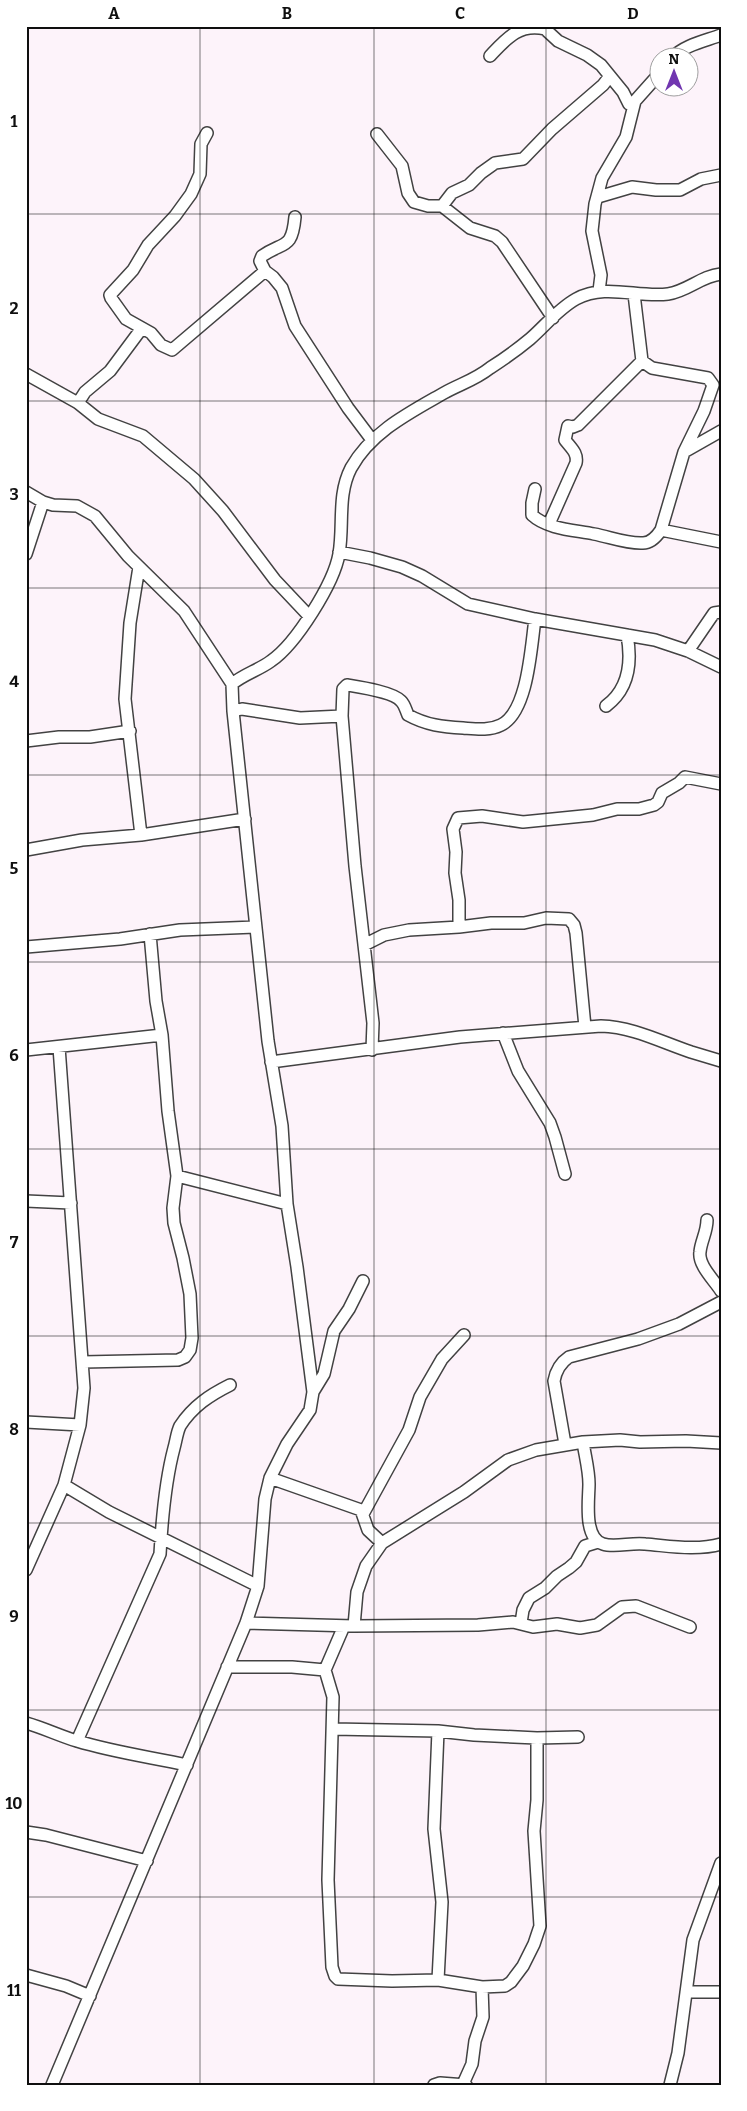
<svg xmlns="http://www.w3.org/2000/svg" width="747" height="2111" font-family="Bitter,serif">
	<style>
		.lines { fill: none; stroke-linecap: round; stroke-linejoin: round }
		.minor-casing { stroke: #424242; stroke-width: 14 }
		.minor { stroke: #fff; stroke-width: 11 }
		.grid { fill: none; stroke: #0f0f0f; stroke-width: 1; stroke-opacity: 0.55 }
		.neatline { fill: none; stroke: #0f0f0f; stroke-width: 2 }
		.grid-label { font-size: 16px; text-anchor: middle; font-weight: bold; fill: #0f0f0f }
	</style>
	<rect width="100%" height="100%" fill="#fdf3fa"/>
	<g class="lines">
		<g class="minor-casing">
			<path id="minor" d="M490 56C506 39 519 23 545 29L558 41 587 55 601 65 623 92 629 104 635 101
				M672 58C684 45 705 41 721 35
				M207 133 201 144 200 174 191 194 175 216 148 245 133 270 110 295 111 298 126 319 151 333 161 345 172 350 265 271
				M377 134 402 166 408 193 414 202 428 206H442L470 228 495 236 502 242 553 318
				M598 197 632 187 656 190H680L701 179 721 175
				M442 206 452 193 469 185 481 173 495 163 523 159 552 129 603 85 610 76
				M295 217C292 250 284 241 262 256L260 261 265 271 273 277 282 288 295 326 348 408 372 440
				M599 291 601 275 592 231 595 204 602 178 626 137 635 101 660 73
				M634 294 642 361
				M26 374 78 403 98 419 143 436 194 479 223 511 275 580 309 616
				M78 403 85 392 110 371 142 328
				M684 452 721 431
				M535 489 532 503V515C547 529 574 530 594 534 610 537 627 544 643 543 651 543 657 536 661 530L684 452 704 411 713 385 708 378 652 368 642 361
				M26 492 43 502 53 505 77 506 95 516 128 556 184 611 232 684 233 711 268 1041 282 1126 287 1204 297 1267 313 1392 310 1410 287 1444 270 1478 265 1499 258 1586 246 1623 52 2085
				M549 524 576 463C578 453 571 448 565 440L568 426 573 427 578 425 642 361
				M661 530 721 542
				M339 552 370 558 402 567 422 576 468 604 535 619 655 640 688 651 721 667
				M26 554 43 502
				M139 567 130 623 125 699 141 835
				M688 651 714 613 721 612
				M232 684C244 674 259 670 271 661 296 644 334 583 339 554 344 525 337 495 351 468 371 432 409 413 444 393 460 384 475 380 490 368 504 359 518 349 530 339 545 326 558 309 576 299 606 283 637 298 668 294 688 291 701 276 721 274
				M606 706C629 689 632 662 627 635
				M233 711 242 709 300 718 342 716
				M26 741 59 737H90L130 731
				M26 850 82 840 141 835 245 819
				M459 927V900L455 873 456 852 453 829 458 818 482 816 523 822 593 815 617 809H639L654 805 658 802 662 793 679 783 685 777 721 784
				M364 945 384 935 409 930 459 927 491 923H524L546 918 569 919 574 925 576 933 585 1027
				M26 947 120 939 180 930 255 927
				M503 1033 518 1071 550 1123 555 1137 565 1174
				M26 1050 162 1035
				M372 1050 373 1023 355 866 342 716 343 689 347 685C359 687 393 692 401 701 405 705 406 711 408 715 426 725 443 727 463 728 476 729 489 731 501 725 528 712 531 647 535 619
				M271 1062 460 1037 601 1026C633 1027 661 1042 691 1052 701 1055 711 1058 721 1061
				M177 1176 287 1204
				M26 1201 71 1203
				M707 1220C707 1232 701 1241 700 1252 698 1265 714 1280 721 1291
				M83 1362 178 1360 185 1357 190 1350 192 1338 190 1294 183 1258 174 1223 173 1208 177 1176 168 1111 162 1035 156 1001 150 934
				M313 1392 324 1374 334 1331 349 1309 363 1281
				M26 1422 80 1425
				M583 1442C585 1456 589 1470 589 1484 589 1499 583 1538 603 1544 615 1548 632 1542 645 1544 670 1546 696 1551 721 1544
				M565 1444 554 1381C556 1370 560 1363 569 1357L638 1339 679 1324 721 1302
				M270 1478 361 1510 368 1530 382 1543
				M64 1485 109 1512 258 1586
				M363 1514 409 1430 420 1397 442 1359 464 1335
				M26 1570 64 1485 80 1425 84 1388 59 1047
				M246 1623 354 1626 478 1625 513 1622 533 1627 557 1624 580 1628 597 1625 622 1607 636 1606 690 1627
				M521 1623 523 1610 529 1598 545 1588 557 1576 569 1568 576 1562 585 1546 598 1542
				M354 1626 357 1592 366 1566 382 1543 464 1492 508 1460 536 1450 583 1442 620 1440 640 1442 686 1441 721 1443
				M227 1667H292L325 1670 333 1697 328 1880 332 1967 335 1976 338 1979 392 1981 438 1980 482 1987 505 1986 511 1982 523 1966 534 1944 540 1926 534 1831 537 1800V1738
				M325 1670 344 1626
				M26 1723C44 1728 60 1736 77 1741 113 1752 150 1757 187 1765
				M333 1729 438 1731 474 1735 537 1738 578 1737
				M438 1731 434 1829 442 1902 438 1980
				M77 1741 160 1554C162 1518 165 1482 174 1448 176 1441 177 1432 180 1426 193 1406 210 1395 230 1385
				M26 1832 46 1835 147 1861
				M26 1975 66 1986 90 1996
				M686 1992H721
				M463 2084 472 2064 475 2041 483 2017 482 1987
				M434 2085 440 2083 466 2085
				M670 2085 678 2053 693 1940 721 1863"/>
		</g>
		<use href="#minor" class="minor"/>
	</g>
	<path class="grid" d="M200 26V2085M374 26V2085M546 26V2085M26 214H721M26 401H721M26 588H721M26 775H721M26 962H721M26 1149H721M26 1336H721M26 1523H721M26 1710H721M26 1897H721"/>
	<rect width="747" height="2111" fill="none" stroke="#ffffff" stroke-width="55"/>
	<g transform="translate(674 72)"><circle r="24" fill="#ffffff" stroke="#9f9f9f"/>
	<path d="M0-4L9 19L0 12L-9 19Z" fill="#7136b0"/>
	<text y="-8" font-size="14" font-weight="bold" text-anchor="middle" fill="#0f0f0f">N</text>
	</g>
	<rect x="28" y="28" width="692" height="2056" class="neatline"/>
	<g class="grid-label">
		<text x="114" y="19">A</text>
		<text x="287" y="19">B</text>
		<text x="460" y="19">C</text>
		<text x="633" y="19">D</text>
		<text x="14" y="127">1</text>
		<text x="14" y="314">2</text>
		<text x="14" y="500">3</text>
		<text x="14" y="687">4</text>
		<text x="14" y="874">5</text>
		<text x="14" y="1061">6</text>
		<text x="14" y="1248">7</text>
		<text x="14" y="1435">8</text>
		<text x="14" y="1622">9</text>
		<text x="14" y="1809">10</text>
		<text x="14" y="1996">11</text>
	</g>
</svg>
